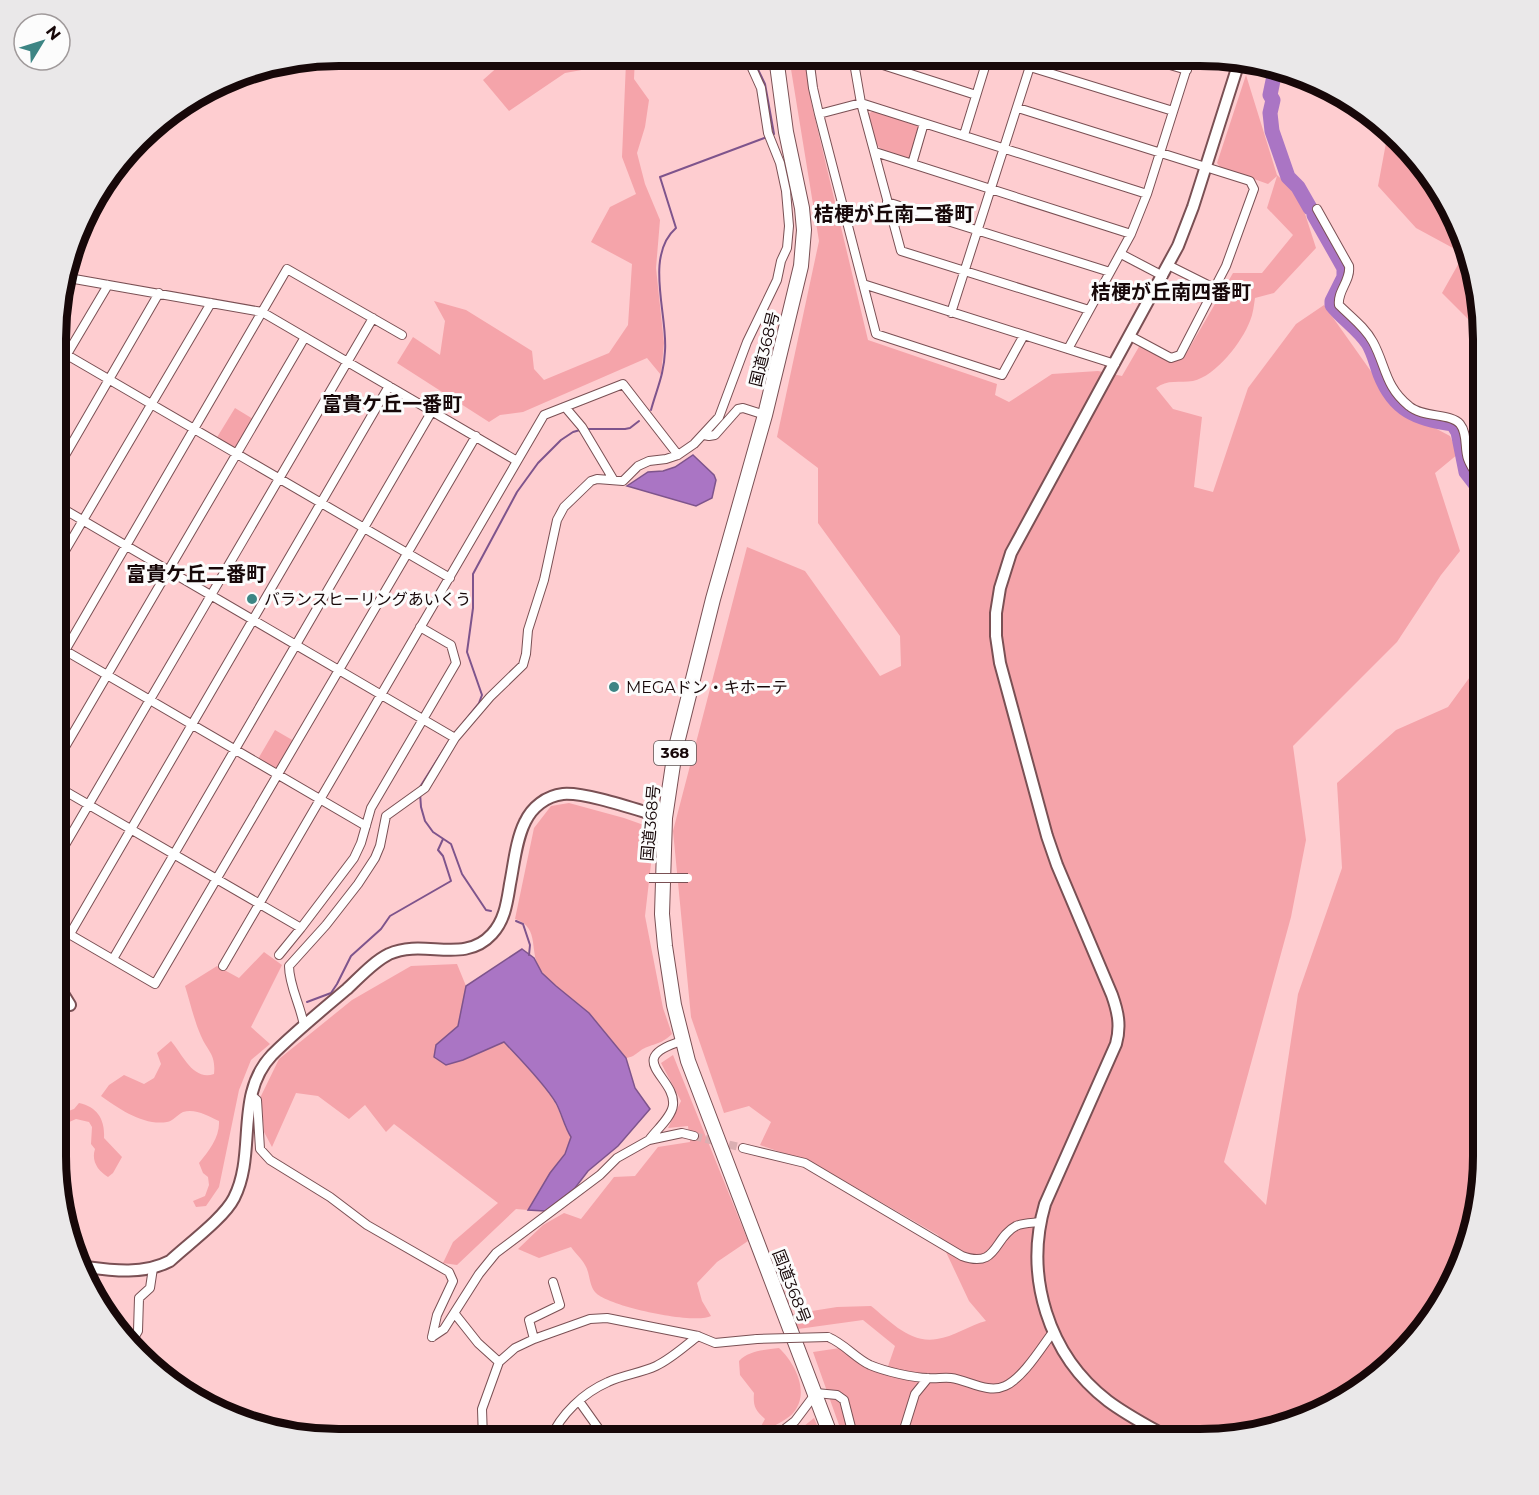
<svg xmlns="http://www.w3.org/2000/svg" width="1539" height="1495" font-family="Montserrat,'Noto Sans JP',sans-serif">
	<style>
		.green { fill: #f5a4aa }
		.water { fill: #aa75c4; stroke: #7e548c; stroke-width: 1.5 }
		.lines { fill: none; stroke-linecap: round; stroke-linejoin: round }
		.stream { stroke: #7e548c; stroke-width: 2 }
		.river { stroke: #aa75c4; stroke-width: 15 }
		.street-tunnel { stroke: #dbafb2; stroke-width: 8; stroke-dasharray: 8 4; stroke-linecap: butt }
		.street-casing { stroke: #7a5054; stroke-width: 10 }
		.secondary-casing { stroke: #7a5054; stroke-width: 14 }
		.highway-casing { stroke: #7a5054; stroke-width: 16 }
		.street { stroke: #fff; stroke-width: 8 }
		.secondary { stroke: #fff; stroke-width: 10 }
		.highway { stroke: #fff; stroke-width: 14 }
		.street-bridge-casing { stroke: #7a5054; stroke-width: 10; stroke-linecap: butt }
		.street-bridge { stroke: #fff; stroke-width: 8 }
		.poi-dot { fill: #3d8584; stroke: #fcfcfc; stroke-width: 2 }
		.labels { text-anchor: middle; stroke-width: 6; stroke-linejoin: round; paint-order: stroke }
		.shield { fill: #fcfcfc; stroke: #5c5152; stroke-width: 1.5 }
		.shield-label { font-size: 15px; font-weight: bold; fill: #170809 }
		.street-label { font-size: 16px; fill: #170809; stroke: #fcfcfc }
		.poi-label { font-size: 16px; fill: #170809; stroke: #fcfcfc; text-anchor: start }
		.quarter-label { font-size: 20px; font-weight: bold; fill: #170809; stroke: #fcfcfc }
		.rim { fill: none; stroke: #170809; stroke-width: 8 }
	</style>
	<rect width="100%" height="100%" fill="#fecdd0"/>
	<path class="green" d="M510 56H635L634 79 649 100 645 127 637 153 645 184 660 220 656 268 664 343 661 375 647 358 523 412 500 415 489 422 397 363 413 337 440 355 445 321 434 301 466 310 532 351 534 369 544 380 609 353 628 325 632 264 591 242 610 207 636 194 622 157 626 62 565 73 509 111 483 80Z
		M789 57H805L806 69 812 106 868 340 997 384 995 395 1009 402 1052 374 1098 371 1122 376 1140 345 1170 362 1183 359 1233 273H1262L1293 235 1267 208 1277 176 1268 184 1220 167 1217 163 1246 75 1277 175 1299 195 1316 248 1274 293 1255 298C1254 305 1253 314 1250 321 1242 342 1216 376 1193 381 1180 383 1167 379 1156 388L1173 409 1202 417 1194 487 1213 492 1248 388 1296 324 1324 305 1397 408 1450 436 1458 454 1435 473 1460 551 1441 575 1397 642 1293 746 1306 840 1291 917 1224 1162 1266 1205 1298 994 1342 868 1337 783 1396 730 1448 707 1483 659V1175L1454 1282 1373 1381 1308 1418 1219 1439H844L813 1352 840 1348 885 1375 895 1346 863 1320 798 1329 793 1314 837 1307 871 1306C890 1321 910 1344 937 1339 953 1337 970 1325 986 1321L969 1301 938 1235 815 1164 760 1145 771 1122 749 1106 724 1113 691 1017 673 831 747 547 805 571 880 676 901 666 900 636 818 523V468L777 437 819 241Z
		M873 111 919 125 920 129 911 157 908 160C872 148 878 150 868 114Z
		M1394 139 1425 166 1462 231 1483 325 1477 328 1442 293 1464 254 1416 228 1378 186 1386 143Z
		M235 408 253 419 238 446 232 448 216 439Z
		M275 730 294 741 279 767 274 768 258 759Z
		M569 803 624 818 655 829 645 916 663 1008 672 1034C660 1046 651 1043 640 1051 634 1055 633 1057 626 1058 614 1044 601 1025 588 1012 574 998 554 989 542 972 527 953 542 928 515 919L534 828 551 806Z
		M264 952 282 965 251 1027 270 1044 251 1060 239 1090 219 1187 206 1206 196 1207 193 1201 205 1196 209 1185 208 1177 203 1173 199 1163C209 1151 220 1137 219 1121 208 1116 195 1108 183 1112 177 1115 173 1121 167 1122 144 1126 119 1109 101 1096L109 1085 124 1075 144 1084 154 1078 161 1064 157 1053 171 1041C183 1055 193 1081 214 1074 216 1054 208 1052 201 1036 194 1020 190 1002 185 986L217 966 239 978Z
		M457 964 466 986 458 1026 436 1045 463 1060 503 1042C520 1060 543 1082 555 1103 562 1114 563 1126 571 1137L565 1154 550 1173 528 1210 516 1209 457 1265 443 1263 453 1242 498 1203 394 1124 386 1132 365 1105 349 1119 318 1096 296 1093 272 1147 264 1132 261 1096 279 1059 352 1000 411 966Z
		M673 1055 748 1241 717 1262 697 1283 702 1301 711 1316C695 1325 606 1306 595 1292 589 1285 590 1273 585 1265 582 1259 575 1253 571 1247L539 1258 518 1249 543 1225 564 1213 581 1219 614 1177 635 1176 658 1147 690 1142 688 1126 668 1128 681 1101 661 1063Z
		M79 1103C98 1107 105 1120 104 1138L122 1157 113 1173 108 1177C98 1171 91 1161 95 1149L91 1144 92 1127 89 1122 76 1119 67 1123 63 1130 56 1129 57 1115 74 1109Z
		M779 1348C795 1363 810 1392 794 1412 789 1418 781 1422 774 1426 768 1431 761 1436 754 1439L765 1419C755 1410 753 1406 754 1393L740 1375 739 1361C749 1350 765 1350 779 1348Z
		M814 1418 823 1439H788Z"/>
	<path class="water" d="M693 455 714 475 716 480 712 498 696 506 627 486 648 472 663 471 675 467Z
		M522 949 534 958 542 973 556 986 589 1013 626 1058 635 1088 650 1109 618 1146 588 1171 575 1188 545 1211 528 1210 550 1173 565 1154 571 1137C564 1126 562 1114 556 1103 544 1083 520 1059 504 1042L463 1060 446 1065 434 1057 436 1045 458 1026 466 986Z"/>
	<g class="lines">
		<path class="stream" d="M752 57 765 84 774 134 772 135
			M651 410C657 388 664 375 665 351 668 315 644 256 676 228L660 177 767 137
			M586 429H625L630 428 639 421
			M463 723 479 703 482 695 467 652 473 608V574L517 492 538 463 561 440 573 432 580 430
			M420 787 449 741
			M420 793 421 807 425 821 433 832 451 844 462 874 486 910 491 911
			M516 921 523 924 530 945 529 955
			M307 1002 331 993 337 984 351 956 381 929 390 916 451 881 443 856 438 850 443 839"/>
		<path class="river" d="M1275 71 1270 95 1273 100 1270 113 1272 131 1288 177 1298 187 1310 208
			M1314 215 1344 268V277L1332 301V305C1343 319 1358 328 1368 343 1374 353 1376 363 1380 374 1394 410 1416 419 1453 424L1458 432 1466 472 1483 494"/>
		<path class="street-tunnel" d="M694 1136 743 1148"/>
		<g class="street-casing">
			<path id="street" d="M809 57 813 88 819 114 876 334 1002 375 1024 335
				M853 57 861 103 901 251 1089 310
				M858 57 976 95
				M1146 58 1187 70
				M1030 67 1173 111
				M1018 108 1250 181 1254 189 1226 266 1180 355 1171 358 1130 336
				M819 114 861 103 1147 194
				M964 135 988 57
				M875 152 1131 234
				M912 164 924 123
				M887 202 1110 272
				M1317 209 1349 266C1351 281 1337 291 1339 305 1351 317 1365 327 1373 342 1386 366 1385 387 1409 406 1423 418 1451 413 1460 424 1468 434 1464 448 1468 459 1471 468 1478 476 1483 483
				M1121 254 1163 276
				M1168 265 1216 289
				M63 277 262 312 517 461
				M863 284 1115 364
				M951 313 1033 57
				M1068 349 1131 234 1147 194 1190 58
				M67 355 450 578
				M60 366 108 285
				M565 407 582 427 613 479
				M704 435 709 436 715 435 738 409 743 408 765 415
				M60 464 159 293
				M60 507 455 738
				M59 561 211 303
				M59 647 366 826
				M59 661 287 269 402 335
				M58 759 305 337
				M58 787 301 928 354 858 361 843 371 808 456 663 451 645 420 627
				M58 857 373 318
				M57 927 155 984 476 436
				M70 934 389 386
				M279 955 301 928
				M113 959 432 411
				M223 966 544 415 623 384 678 455
				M304 1026C301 1006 289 986 289 966L326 925 358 884 375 858 380 846 386 816 425 788 455 738 490 697 523 665 526 654 528 630 544 580 557 520 564 507 591 481 597 479 623 481 638 466 649 461 666 459 678 455 694 444 719 417 747 342 777 280 781 261 787 248 789 226 786 191 780 163 768 133 761 88 747 57
				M251 1095 257 1100 260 1149 270 1160 330 1197 367 1225 449 1272 453 1281 437 1315 432 1337
				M649 1140C656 1130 672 1117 673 1105 676 1077 622 1059 682 1041
				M743 1148 805 1163 962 1256C998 1269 993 1238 1016 1226 1023 1223 1032 1223 1040 1222
				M455 1314 478 1343 499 1362
				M432 1337 444 1329 479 1274 496 1253 600 1175 617 1158 649 1140 682 1133 694 1136
				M828 1337C845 1344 855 1358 870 1365 884 1371 913 1378 928 1378 936 1379 943 1377 951 1378 968 1380 988 1394 1005 1386 1023 1378 1041 1348 1053 1332
				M534 1339 529 1320 560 1305 553 1282
				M131 1343 138 1331 139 1298 150 1288 153 1268
				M579 1401 606 1439
				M483 1439 482 1409 499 1362 515 1348 534 1339 590 1319 607 1318 698 1336 715 1343 757 1339
				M550 1439C561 1414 583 1393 608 1382 623 1375 641 1373 656 1366 671 1359 685 1346 698 1336
				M663 1439C676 1432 688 1432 700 1439
				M772 1439 795 1421 816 1393 837 1395 844 1400 854 1439
				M901 1439 915 1394 928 1378"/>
		</g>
		<g class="secondary-casing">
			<path id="secondary" d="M57 984 70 1005
				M78 1266C109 1270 141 1276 170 1261 187 1245 224 1218 234 1198 257 1153 234 1095 272 1055 295 1032 322 1010 347 989 360 977 373 962 389 954 424 938 464 965 492 934 505 920 507 902 510 884 514 864 516 840 525 822 532 807 546 796 563 794 587 792 640 811 665 818
				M1171 1439C1150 1427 1128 1416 1108 1401 1048 1355 1024 1276 1045 1204L1116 1044C1121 1026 1118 1012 1112 995L1057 865 1047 836 1000 663 996 636V613L1000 588 1011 553 1178 246 1193 207 1240 59"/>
		</g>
		<g class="highway-casing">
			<path id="highway" d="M776 57 786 132 802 208 804 230 801 266 765 415 713 599 675 751 665 818 662 914 665 946 674 1005 688 1061 832 1439"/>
		</g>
		<use href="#street" class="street"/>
		<use href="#secondary" class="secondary"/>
		<use href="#highway" class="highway"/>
		<g class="street-bridge-casing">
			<path id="street-bridge" d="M649 878H688
				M757 1339 828 1337"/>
		</g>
		<use href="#street-bridge" class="street-bridge"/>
	</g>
	<g class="poi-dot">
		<circle cx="252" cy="599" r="6"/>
		<circle cx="614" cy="687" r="6"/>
	</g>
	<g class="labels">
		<rect class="shield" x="654" y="741" width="42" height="24" rx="4.5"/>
		<g class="shield-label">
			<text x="675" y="758">368</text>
		</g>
		<g class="street-label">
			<text transform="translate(764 349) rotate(-76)" y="6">国道368号</text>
			<text transform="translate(650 823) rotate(-85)" y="6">国道368号</text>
			<text transform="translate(792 1286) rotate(69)" y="6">国道368号</text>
		</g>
		<g class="poi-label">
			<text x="264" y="605">バランスヒーリングあいくう</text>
			<text x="626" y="693">MEGAドン・キホーテ</text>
		</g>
		<g class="quarter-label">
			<text x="894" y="221">桔梗が丘南二番町</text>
			<text x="1171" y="299">桔梗が丘南四番町</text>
			<text x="392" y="411">富貴ケ丘一番町</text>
			<text x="196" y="581">富貴ケ丘二番町</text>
		</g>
	</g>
	<path d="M0 0H1539V1495H0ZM339 66H1200A273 273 0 0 1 1473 339V1156A273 273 0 0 1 1200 1429H339A273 273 0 0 1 66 1156V339A273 273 0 0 1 339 66Z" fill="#eae8e9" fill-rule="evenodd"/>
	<path class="rim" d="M339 66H1200A273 273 0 0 1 1473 339V1156A273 273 0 0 1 1200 1429H339A273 273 0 0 1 66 1156V339A273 273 0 0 1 339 66Z"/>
	<g transform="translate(42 42) rotate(52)"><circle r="28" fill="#fcfcfc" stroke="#a09a9b" stroke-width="1.5"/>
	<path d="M0-4.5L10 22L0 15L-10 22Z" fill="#3d8584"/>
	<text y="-9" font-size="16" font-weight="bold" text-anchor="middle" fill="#170809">N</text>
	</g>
</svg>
